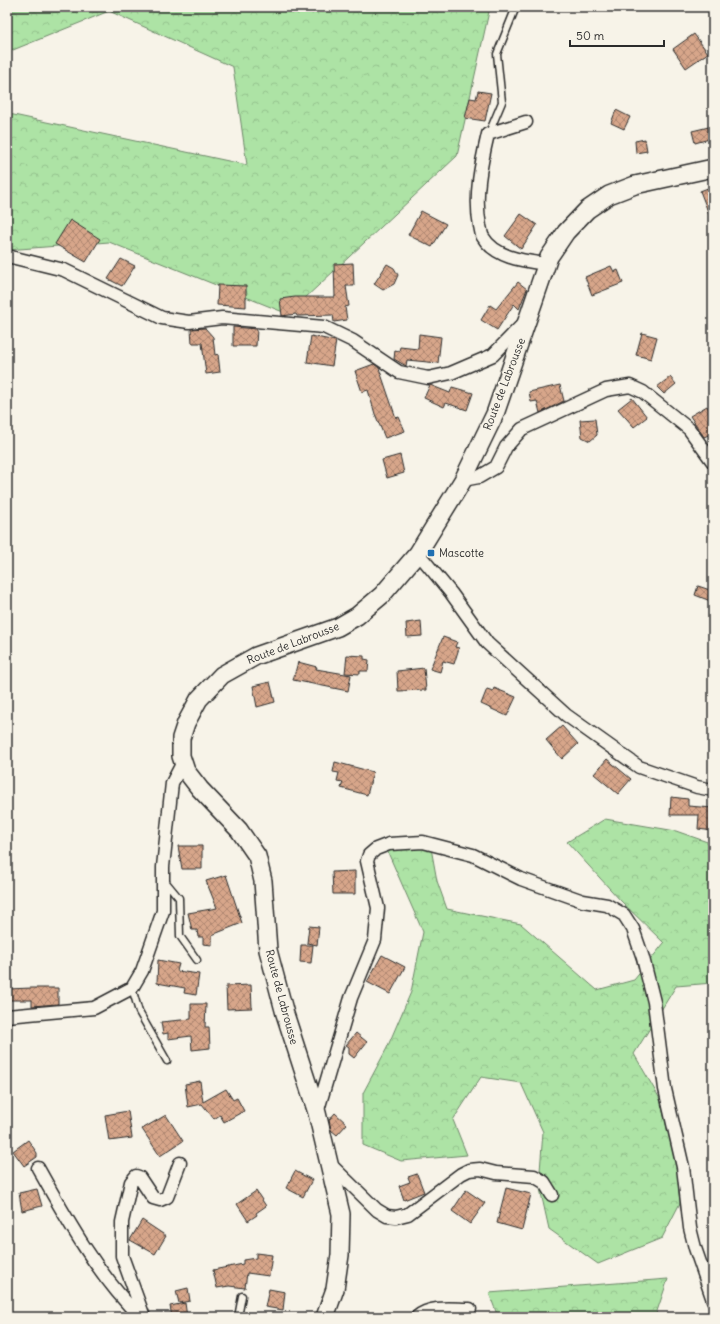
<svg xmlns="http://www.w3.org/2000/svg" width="720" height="1324" font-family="Delius,sans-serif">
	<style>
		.forest { fill: url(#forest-crowns); stroke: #6c8768 }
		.building { fill: url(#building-cross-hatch); stroke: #2b2b2b }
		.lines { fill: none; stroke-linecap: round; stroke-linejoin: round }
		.lane-casing { stroke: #2b2b2b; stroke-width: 9 }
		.street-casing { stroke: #2b2b2b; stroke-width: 15 }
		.secondary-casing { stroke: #2b2b2b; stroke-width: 20 }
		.lane { stroke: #f7f3e8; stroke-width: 6 }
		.street { stroke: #f7f3e8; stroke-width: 12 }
		.secondary { stroke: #f7f3e8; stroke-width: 17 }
		.poi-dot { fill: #1f6fb2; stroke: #f7f3e8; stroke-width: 1.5 }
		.labels { text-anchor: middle; stroke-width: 3.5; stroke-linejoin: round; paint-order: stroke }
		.street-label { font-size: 11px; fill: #2b2b2b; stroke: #f7f3e8 }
		.poi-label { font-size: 11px; fill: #2b2b2b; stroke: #f7f3e8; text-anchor: start }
	</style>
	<defs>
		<pattern id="forest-crowns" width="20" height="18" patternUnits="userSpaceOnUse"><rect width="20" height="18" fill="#ade3a5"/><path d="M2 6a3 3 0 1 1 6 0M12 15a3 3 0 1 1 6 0" fill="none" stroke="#95c38e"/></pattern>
		<pattern id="building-cross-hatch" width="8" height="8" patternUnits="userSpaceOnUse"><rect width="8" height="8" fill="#d7a68a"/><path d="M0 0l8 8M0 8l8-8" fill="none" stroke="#af8771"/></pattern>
	</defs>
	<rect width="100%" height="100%" fill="#f7f3e8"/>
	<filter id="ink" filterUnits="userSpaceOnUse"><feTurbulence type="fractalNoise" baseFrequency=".025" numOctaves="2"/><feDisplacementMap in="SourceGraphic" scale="8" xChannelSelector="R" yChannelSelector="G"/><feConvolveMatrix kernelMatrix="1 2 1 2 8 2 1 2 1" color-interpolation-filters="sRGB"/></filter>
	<g filter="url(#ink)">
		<path class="forest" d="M7 7H490L457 156 288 314 109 242 7 250V117L9 114 247 165 233 67 109 11 13 50H7Z
			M605 819 676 831 713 844V983L676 986 634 1054 660 1099 677 1169 680 1203 662 1238 598 1264 549 1229 539 1184 543 1132 521 1083 481 1077 453 1120 467 1155 401 1161 363 1145V1093L387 1048 411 992 423 932 386 848H431L437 881 447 909 521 924 597 990 634 980 664 943 621 901 567 842Z
			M668 1279 655 1317H498L489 1293Z"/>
		<path class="building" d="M694 34 708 53 686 68 673 49Z
			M478 91 491 93 485 121 465 118 470 98 476 99Z
			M616 110 630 117 624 129 611 123Z
			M713 126V138L695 143 692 131Z
			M645 139 647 151 636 153 635 141Z
			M713 186V222H712L700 191Z
			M421 211 446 224 432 247 408 235Z
			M521 214 537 225 521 249 505 236Z
			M70 220 100 239 86 262 55 244Z
			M121 259 135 266 122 286 108 279Z
			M353 263 354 286H346L349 306 345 307 347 320 334 322 333 315 297 316 296 314 282 316 280 299 295 297H335L334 264Z
			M387 264 394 268 398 275 394 284 383 290 374 284Z
			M611 266 614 272 618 270 623 283 592 295 585 277Z
			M518 282 527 289 519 309 514 304 497 330 481 320 490 305 496 309Z
			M218 285 246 286V307L217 305Z
			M233 327 257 329 256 346H233Z
			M205 328 213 337 215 355 218 354 220 372 206 374 202 343H192L191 329Z
			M642 333 657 337 651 359 636 355Z
			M419 334 441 337 438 363 407 360 406 366 394 359 395 350 399 351 400 347 418 349Z
			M311 336 336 341 332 366 307 362Z
			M374 364 379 368 396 418 399 417 405 431 385 438 375 414 368 390 362 392 355 371Z
			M670 377 676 384 664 394 657 387Z
			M430 385 450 393 452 387 473 393 467 410 446 403 444 407 424 398Z
			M560 385 564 401 540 413 537 401 531 402 529 392Z
			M632 398 647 417 634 427 618 409Z
			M707 406 713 417V433L704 437 690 416Z
			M595 419 597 435 590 441 582 437 580 420Z
			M400 455 404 473 387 478 382 460Z
			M698 586 713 591V602L695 595Z
			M421 621 422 636 407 637 406 623Z
			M443 637 457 642 455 647 459 648 454 664 443 661 440 672 430 669Z
			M347 655 364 656V659L369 660 368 671H360V674L345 673Z
			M298 662 317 667 316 669 351 675 348 691 293 680Z
			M424 668 426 690 398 691 397 671Z
			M270 682 275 702 257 707 253 686Z
			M494 688 516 697 507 716 481 704 487 689 493 691Z
			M562 726 578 744 562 759 546 740Z
			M607 759 631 779 618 794 594 774Z
			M335 762 373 772 367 795 341 788 343 782 337 781 339 773 333 772Z
			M671 797 688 799V806L713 808V831L698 829 699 815H670Z
			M178 846H202V869H182Z
			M355 871V894H333L332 872Z
			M226 875 242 923 212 935V945L203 944V937H198L197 930H192L188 913 217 908 206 881Z
			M309 926 319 927 317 945 307 943Z
			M301 945H313L311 963 300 962Z
			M382 955 405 967 390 994 367 982Z
			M158 960 179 964 177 971 199 974 196 995 184 993 185 988 157 983Z
			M251 985 252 1008 227 1009 226 986Z
			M32 988H58V1004L32 1006V1000H7V989Z
			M191 1004H206L205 1027H209L210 1048 192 1050 191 1036 168 1039V1033L163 1034 161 1022 191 1019Z
			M356 1033 367 1042 354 1058 349 1054V1047L346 1045Z
			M200 1081 203 1102 226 1089 233 1100 237 1098 244 1111 224 1122 220 1115 214 1119 202 1104 188 1107 185 1084Z
			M128 1111 132 1138 109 1141 105 1115Z
			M335 1113 347 1124 337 1135 331 1130 329 1120Z
			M166 1115 183 1141 160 1156 142 1129Z
			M28 1140 37 1153V1157L24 1166 13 1151Z
			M295 1171 312 1180 303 1197 286 1188Z
			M417 1174 424 1192 404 1200 399 1186 410 1182 408 1177Z
			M506 1188 531 1194 522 1230 497 1223Z
			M37 1189 42 1206 22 1211 19 1193Z
			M466 1190 485 1203 470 1224 452 1211Z
			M256 1191 266 1206 256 1213 257 1215 248 1221 237 1204Z
			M142 1220 166 1236 155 1254 130 1240Z
			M256 1253 272 1255 269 1276 247 1273 245 1288 229 1286 217 1288 213 1270 243 1264V1260L256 1258Z
			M188 1288 190 1301 179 1303 176 1291Z
			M269 1289 285 1292 283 1310 265 1307Z
			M185 1303 187 1317H172L170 1306Z"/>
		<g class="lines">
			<g class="lane-casing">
				<path id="lane" d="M489 133 502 102 497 54 516 7
					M165 881 179 898 180 936 197 960
					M132 988 139 1012 167 1061
					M238 1317 242 1296"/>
			</g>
			<g class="street-casing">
				<path id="street" d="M526 122 488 134C481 164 474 196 480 226 481 229 481 234 483 237 495 258 525 261 546 264
					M7 256 64 270 162 318 189 322 222 318 324 327 353 341 399 372 428 378 451 373 493 355 525 322
					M463 480 479 477 496 467 506 447 522 429 606 390 630 386 643 392 689 429 713 462
					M418 553 451 593 487 643 566 715 639 767 697 787 713 790
					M7 1016 94 1008 132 988 142 971 163 911V867L172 783 183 762
					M317 1113 351 998 375 940 378 908 367 861 369 855 376 849 389 844 423 842 473 855 521 879 583 901 607 905 624 915 633 929 643 958 654 1002 665 1089 683 1167 690 1228 695 1248 713 1300
					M330 1164 377 1210 387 1216 396 1217 408 1214 461 1174 469 1170 480 1169 496 1173 534 1176 544 1182 552 1195
					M38 1168C67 1220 97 1274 140 1317
					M144 1317 122 1256V1222L131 1182 136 1176 139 1177 153 1198 160 1200 167 1197 180 1163
					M417 1317C431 1305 453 1309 470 1309"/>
			</g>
			<g class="secondary-casing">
				<path id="secondary" d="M325 1317 335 1289 340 1255 341 1214 317 1113 285 1014 268 950 263 881 257 856 239 830 200 789 186 771 181 756V738L186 723 199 699 222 675 256 656 338 627 357 616 382 595 418 553 463 480 495 414 549 257 566 232 587 210 609 195 635 185 713 168"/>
			</g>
			<use href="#lane" class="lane"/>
			<use href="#street" class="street"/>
			<use href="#secondary" class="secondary"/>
		</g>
	</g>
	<rect class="poi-dot" x="427" y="549" width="8" height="8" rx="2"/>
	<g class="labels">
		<g class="street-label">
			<text transform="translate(504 384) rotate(-69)" y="4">Route de Labrousse</text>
			<text transform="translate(293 643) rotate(-21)" y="4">Route de Labrousse</text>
			<text transform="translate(282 997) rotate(75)" y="4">Route de Labrousse</text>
		</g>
		<g class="poi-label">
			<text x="439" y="557">Mascotte</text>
		</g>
	</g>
	<rect width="720" height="1324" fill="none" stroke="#f7f3e8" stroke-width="24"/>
	<rect x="12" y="12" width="696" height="1300" fill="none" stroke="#2b2b2b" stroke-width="1.5" filter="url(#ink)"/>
	<path d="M570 40v6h94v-6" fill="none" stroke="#2b2b2b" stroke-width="2"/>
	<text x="576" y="40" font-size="12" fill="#2b2b2b" stroke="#f7f3e8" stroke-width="3" paint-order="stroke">50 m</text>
</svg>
